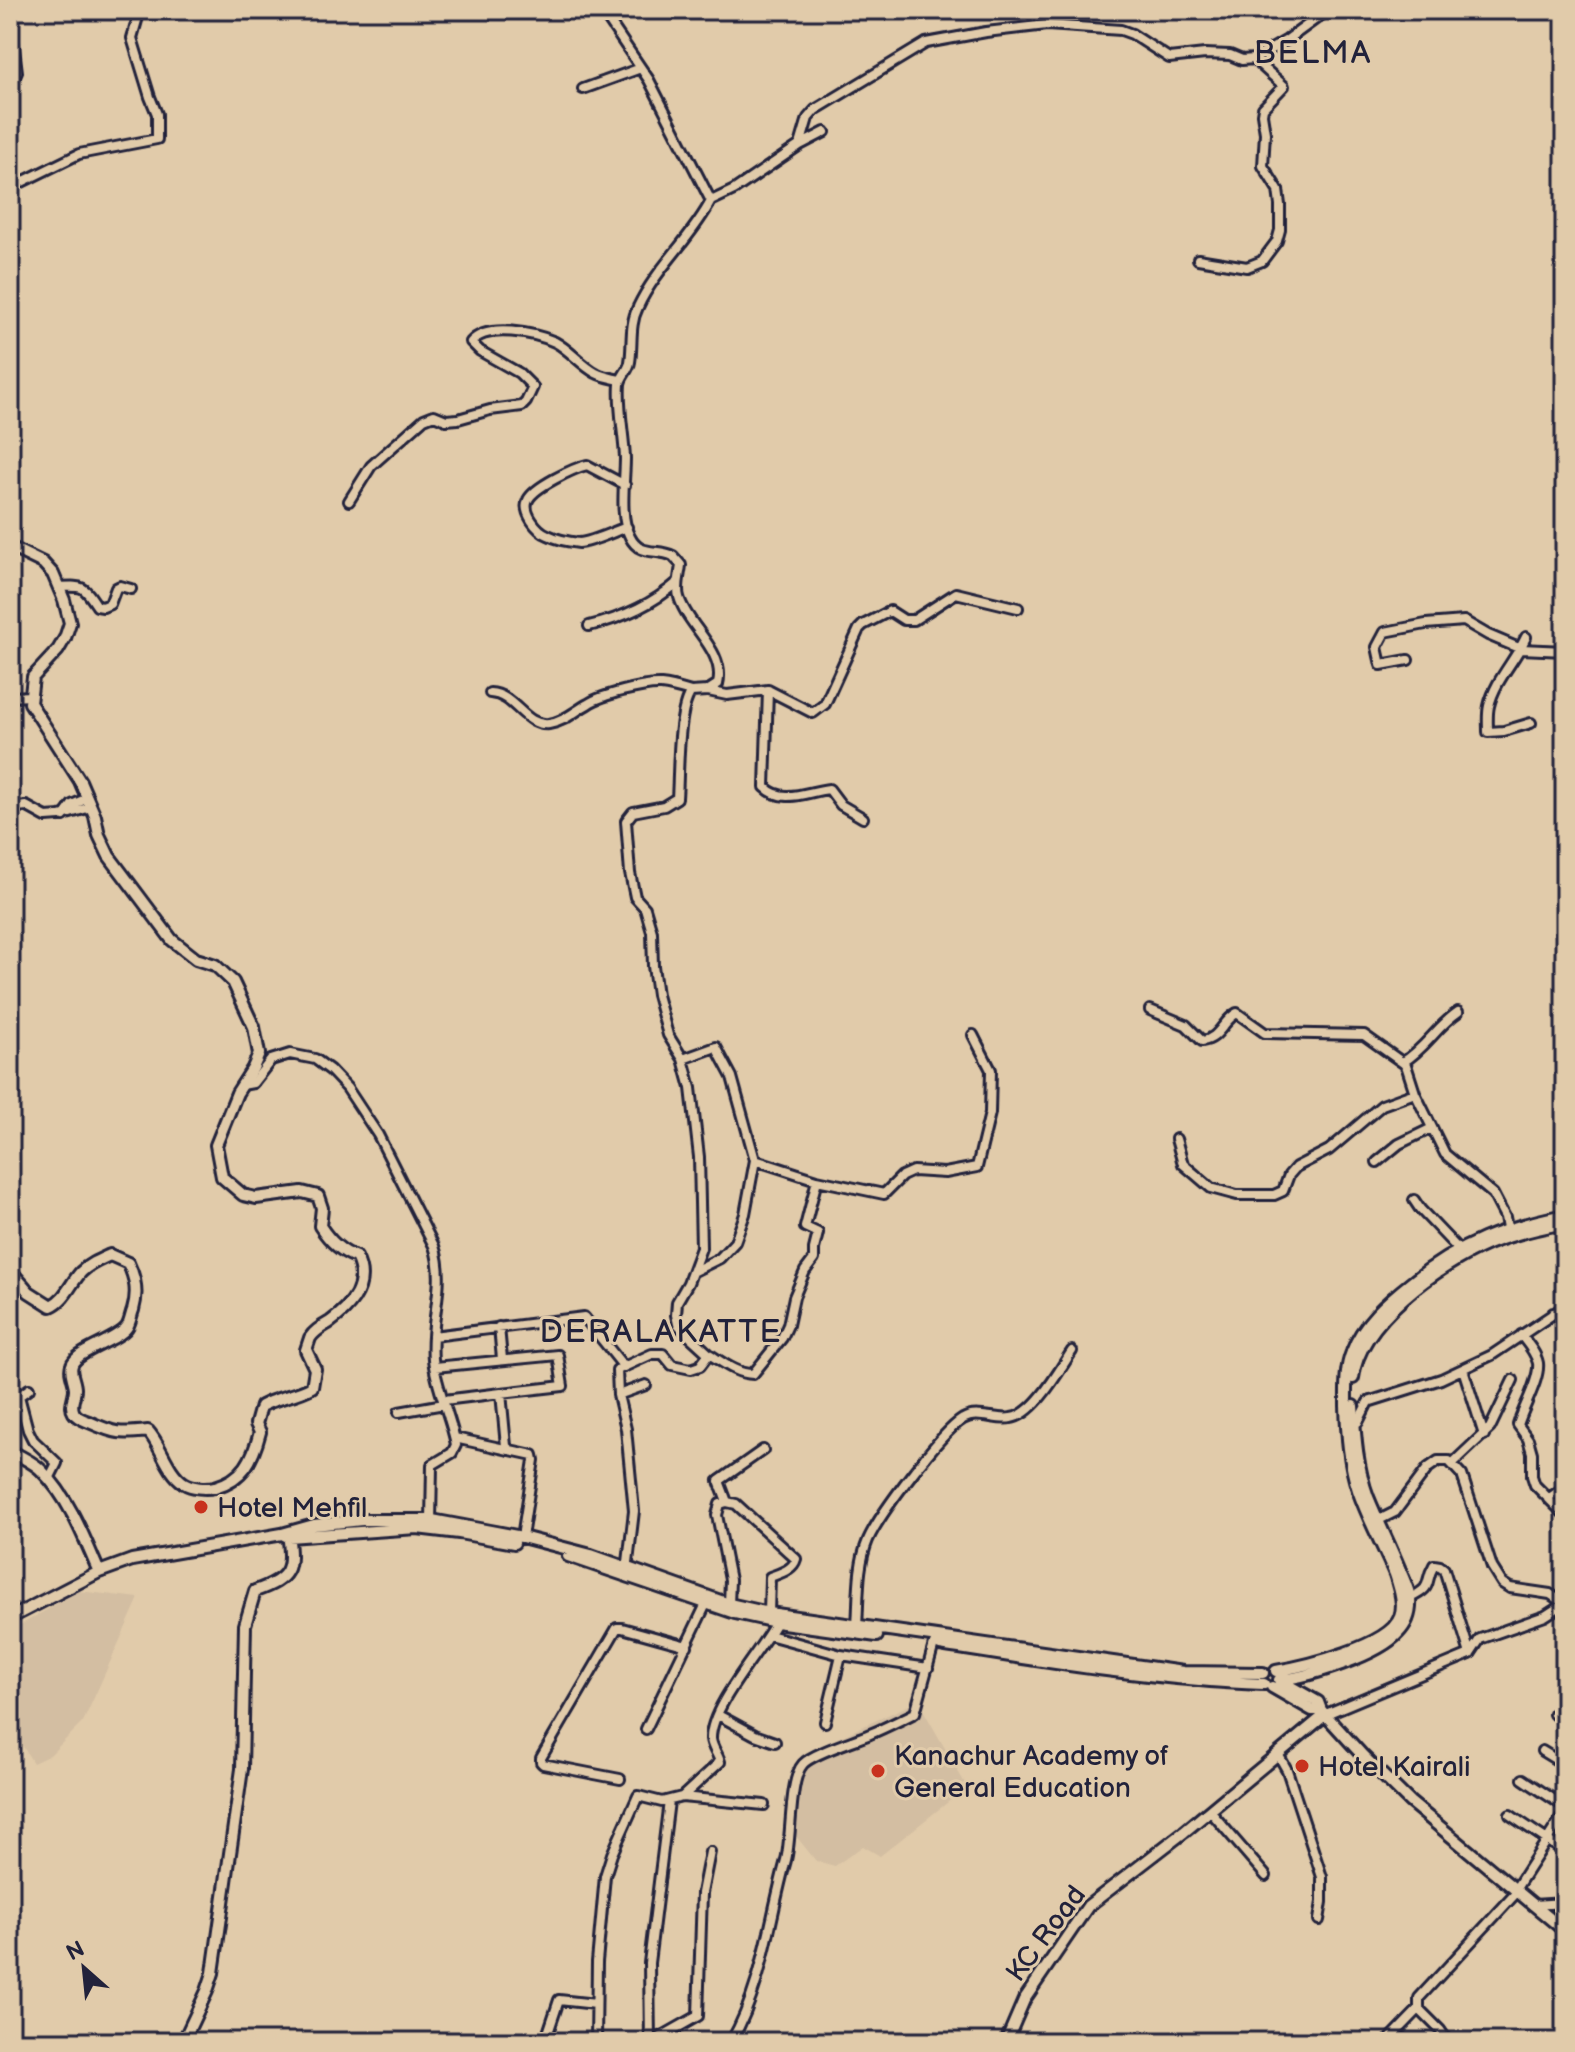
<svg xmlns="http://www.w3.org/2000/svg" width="1575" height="2052" font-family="'Balsamiq Sans',sans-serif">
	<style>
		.built { fill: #d3bea2 }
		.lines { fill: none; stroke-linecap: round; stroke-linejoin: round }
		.minor-casing { stroke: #22223b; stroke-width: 14 }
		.major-casing { stroke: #22223b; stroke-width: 16 }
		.minor { stroke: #e1cbaa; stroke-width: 8 }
		.major { stroke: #e1cbaa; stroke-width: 10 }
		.poi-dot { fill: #c8321e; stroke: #e1cbaa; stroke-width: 3 }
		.labels { text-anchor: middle; stroke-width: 6; stroke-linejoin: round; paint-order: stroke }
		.poi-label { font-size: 28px; fill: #22223b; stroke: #e1cbaa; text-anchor: start }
		.street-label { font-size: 28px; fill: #22223b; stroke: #e1cbaa }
		.quarter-label { font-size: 32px; letter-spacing: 2px; fill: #22223b; stroke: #e1cbaa }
	</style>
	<rect width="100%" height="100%" fill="#e1cbaa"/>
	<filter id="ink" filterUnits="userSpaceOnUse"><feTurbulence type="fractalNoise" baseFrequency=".0125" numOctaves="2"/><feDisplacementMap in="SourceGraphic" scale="16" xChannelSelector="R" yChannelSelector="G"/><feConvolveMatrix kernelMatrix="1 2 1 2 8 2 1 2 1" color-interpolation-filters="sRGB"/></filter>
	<g filter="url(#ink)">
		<path class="built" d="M79 1591 139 1598 83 1722 50 1755 33 1763 10 1725V1631Z
			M918 1701 967 1787 880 1856 863 1846 835 1866 816 1861 788 1826 801 1755Z"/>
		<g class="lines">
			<g class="minor-casing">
				<path id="minor" d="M600 10 607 18 649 80 711 201C691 239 656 268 638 307 629 325 633 344 630 362 629 370 621 376 620 384 618 408 624 434 625 458 625 481 619 517 630 537 640 557 657 548 673 556 674 557 680 564 681 565 680 575 676 587 679 597 687 626 726 651 718 684L707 691 691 692C677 711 679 772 677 798L664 806 633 812 626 821 630 873 635 897 645 908 652 932 653 966 657 995 668 1035 683 1059 691 1088 699 1157 701 1248 688 1283 677 1302 676 1315 678 1324 686 1333 709 1354 700 1366 691 1369 672 1365 663 1354H652L617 1370 618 1395 626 1429 634 1511 627 1571
					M583 89 641 68
					M800 145 825 132
					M10 186 22 182 79 154 157 139V114L150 97 132 38 140 10
					M711 201 734 190 800 145 808 118 815 110 926 43 986 32 1047 25 1121 30 1132 34 1169 58 1205 54 1230 55 1242 60 1254 59 1287 40 1328 10
					M1198 259 1247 267 1262 261 1277 241 1280 230V205L1278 190 1263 166 1265 133 1262 114 1263 108 1284 86 1254 59
					M625 485 587 465C574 468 534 487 528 500 522 512 537 531 548 535 556 539 570 542 579 543 590 543 615 531 627 527
					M349 501 371 466 424 419 434 415 446 420 458 419 490 410 522 406 526 402 533 387 519 373 480 351 471 342C487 323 535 333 555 342 570 350 581 365 596 373 603 377 612 378 620 380
					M59 587C84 586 83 585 97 606L103 607 110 604 116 588 120 586 131 589
					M589 626C622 618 652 605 678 582
					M1526 637C1515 661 1495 680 1489 706 1487 714 1488 724 1488 732L1504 731 1531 723
					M1408 660 1381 665 1377 647 1385 632 1426 624 1464 621 1488 635 1521 649 1565 651
					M768 690 765 787C783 805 808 791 829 789L841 805 863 818
					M708 691 727 695 768 690 813 713 825 704 859 629 863 625 890 611 904 620H914L956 593 1018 608
					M490 693C515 694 524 727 549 724 564 722 575 711 588 704 601 695 645 684 661 685 671 686 681 689 691 692
					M10 697 31 696
					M10 808 26 806 46 817 60 816 91 807
					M64 816 72 805 88 798
					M1150 1010 1186 1025 1202 1041C1220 1039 1222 1021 1237 1013L1265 1033 1364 1035 1406 1065 1415 1093 1445 1154 1493 1194 1505 1217 1508 1233
					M683 1059 716 1047 732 1077 755 1160 745 1214 735 1242 720 1258 692 1272
					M1405 1065 1403 1062C1425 1049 1437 1026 1458 1012
					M242 1085 253 1083 271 1060 290 1054 315 1059 330 1070 347 1088 378 1135 434 1246C447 1284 429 1320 433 1359 436 1388 451 1417 456 1445L452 1453 432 1465 431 1522
					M1176 1139 1183 1164 1211 1188 1237 1195H1274L1283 1191 1289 1175 1296 1167 1329 1150 1382 1105 1415 1093
					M755 1160 817 1180 884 1194 902 1176 913 1171 945 1173 977 1167 990 1113 991 1070 973 1035
					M1377 1162 1399 1144 1432 1128
					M1414 1200 1420 1209 1459 1250
					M1553 1313 1565 1317
					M499 1327 502 1359
					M1521 1335C1528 1344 1536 1353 1538 1363 1540 1379 1523 1408 1518 1425L1528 1439 1532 1453V1476L1535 1485 1565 1515
					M433 1336 584 1317 624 1367
					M709 1354C722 1362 737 1374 753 1374L782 1338 788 1325 794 1297 805 1271 814 1259V1249L818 1233 805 1227 817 1180
					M435 1367 558 1355 563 1386 501 1393 506 1446 510 1450 533 1455 534 1460 522 1537
					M1463 1369 1484 1435
					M29 1389 19 1396 28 1430 33 1440 57 1463 49 1479
					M618 1395 646 1385
					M444 1400 501 1393
					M399 1412 444 1404
					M1352 1424 1358 1422 1368 1402 1441 1379 1492 1355 1565 1306
					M455 1438 509 1450
					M1452 1464 1490 1428 1513 1380
					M1548 1499 1565 1487
					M727 1502 719 1481 763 1450
					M1373 1523 1395 1512 1428 1468 1438 1461H1449L1462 1475 1492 1567 1502 1583 1510 1588 1550 1594 1565 1604
					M1410 1598C1435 1586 1423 1584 1434 1565L1440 1566 1444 1569 1470 1654
					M729 1604 730 1580 717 1515 720 1504 727 1502 736 1504 796 1559C793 1570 780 1573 770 1577L769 1613
					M857 1626C859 1598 857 1566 868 1540 879 1515 940 1433 963 1419 977 1410 996 1421 1011 1418 1035 1415 1060 1369 1072 1351
					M769 1635 841 1655
					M1326 1714 1470 1654 1480 1639 1545 1616 1565 1603
					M1554 1714 1565 1721
					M718 1715 755 1735 775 1742
					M825 1722 841 1655 928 1668
					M646 1729 706 1604
					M1542 1751 1565 1765
					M1278 1754 1287 1770 1322 1877V1902L1319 1920
					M620 1779 543 1764 541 1762V1758L617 1628H622L687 1646
					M1523 1779 1565 1807
					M682 1797 764 1805
					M1210 1811 1266 1876
					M1510 1815 1565 1852
					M1515 1890 1565 1812
					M1533 1905 1565 1903
					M1419 2009 1440 2030 1448 2042
					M12 2042 34 2035 47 2042
					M545 2042 559 2000 596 2004
					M596 2042 597 1962 605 1876 612 1854 638 1796 662 1802 682 1797 720 1762C718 1754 712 1748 711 1739 710 1707 760 1652 776 1622
					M650 2042 649 1963 669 1801
					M652 2042 698 2016 702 1893 710 1852
					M731 2042C763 1986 769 1921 786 1860 792 1838 789 1779 803 1764 813 1753 854 1741 870 1734 885 1728 900 1720 915 1713L934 1644
					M1387 2042 1419 2009V1998L1517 1892"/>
			</g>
			<g class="major-casing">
				<path id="major" d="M10 25 16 72 10 85
					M10 547 43 563 53 574 64 600 70 623 65 638 58 650 33 677 30 703 80 781 95 816 99 835 109 856 172 940 196 959 215 965 233 982 254 1027 259 1054 253 1068 237 1093 216 1145 222 1177 243 1195 256 1198 302 1192 318 1196 322 1208 320 1226C329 1240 341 1252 356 1257 370 1285 352 1306 330 1322 322 1327 315 1330 310 1338 309 1341 307 1347 306 1350L315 1369 312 1387C296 1396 277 1397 261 1406L256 1424 260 1432C253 1459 244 1479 215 1487 206 1489 192 1488 184 1483 167 1472 161 1445 148 1431 120 1434 116 1434 89 1422 84 1420 77 1418 74 1413 69 1405 75 1397 75 1389 75 1381 69 1372 72 1365 77 1350 117 1341 127 1327 130 1323 131 1315 133 1310 138 1293 136 1279 128 1263L110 1255C99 1260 89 1264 81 1272 70 1284 66 1299 51 1306L29 1292 10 1270
					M1353 1378C1359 1321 1439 1265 1488 1244 1512 1234 1539 1228 1565 1223
					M10 1450C20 1457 34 1462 42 1471 69 1498 84 1537 99 1572
					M284 1535 288 1537 417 1528 459 1533 514 1543
					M568 1556 735 1613 776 1622 877 1636
					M10 1618 99 1572 132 1560 282 1534 314 1525 362 1520H432L522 1537 591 1555 729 1604 769 1613 1183 1672 1263 1673
					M940 1645C1047 1662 1155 1680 1264 1684
					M1276 1671C1305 1666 1390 1646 1400 1617 1405 1604 1399 1587 1395 1574 1383 1546 1368 1519 1358 1490 1349 1464 1347 1434 1346 1406 1346 1388 1345 1369 1352 1352 1362 1324 1388 1301 1411 1283 1459 1244 1505 1227 1565 1215
					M1279 1680C1309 1677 1379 1655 1398 1633 1407 1624 1411 1612 1410 1599 1409 1589 1404 1580 1400 1570 1390 1545 1378 1522 1368 1497 1357 1468 1355 1436 1353 1406
					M1272 1687 1312 1710H1321L1318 1702 1279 1680
					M1321 1710 1363 1756 1410 1802 1565 1931
					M183 2042 207 1991 213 1973 242 1769 245 1625 255 1591C291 1578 293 1570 288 1533
					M1006 2042 1024 2000 1088 1906 1184 1832 1326 1714"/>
			</g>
			<use href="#minor" class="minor"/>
			<use href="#major" class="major"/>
		</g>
	</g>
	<g class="poi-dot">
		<circle cx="201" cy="1507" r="8"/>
		<circle cx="1302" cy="1766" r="8"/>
		<circle cx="878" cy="1771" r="8"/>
	</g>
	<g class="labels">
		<g class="poi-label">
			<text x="217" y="1517">Hotel Mehfil</text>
			<text x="894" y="1765">Kanachur Academy of<tspan x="894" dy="32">General Education</tspan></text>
			<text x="1318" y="1776">Hotel Kairali</text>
		</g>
		<g class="street-label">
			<text transform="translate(1045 1933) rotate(-53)" y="10">KC Road</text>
		</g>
		<g class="quarter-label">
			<text x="1313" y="63">BELMA</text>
			<text x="661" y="1342">DERALAKATTE</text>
		</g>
	</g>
	<rect width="1575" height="2052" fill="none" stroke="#e1cbaa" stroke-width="40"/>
	<rect x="20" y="20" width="1535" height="2012" fill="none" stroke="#22223b" stroke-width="3" filter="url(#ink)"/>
	<g transform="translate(84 1968) rotate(333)" stroke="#e1cbaa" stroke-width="6" paint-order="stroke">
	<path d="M0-6L14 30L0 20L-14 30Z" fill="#22223b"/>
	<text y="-12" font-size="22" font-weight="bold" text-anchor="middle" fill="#22223b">N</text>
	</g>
</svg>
